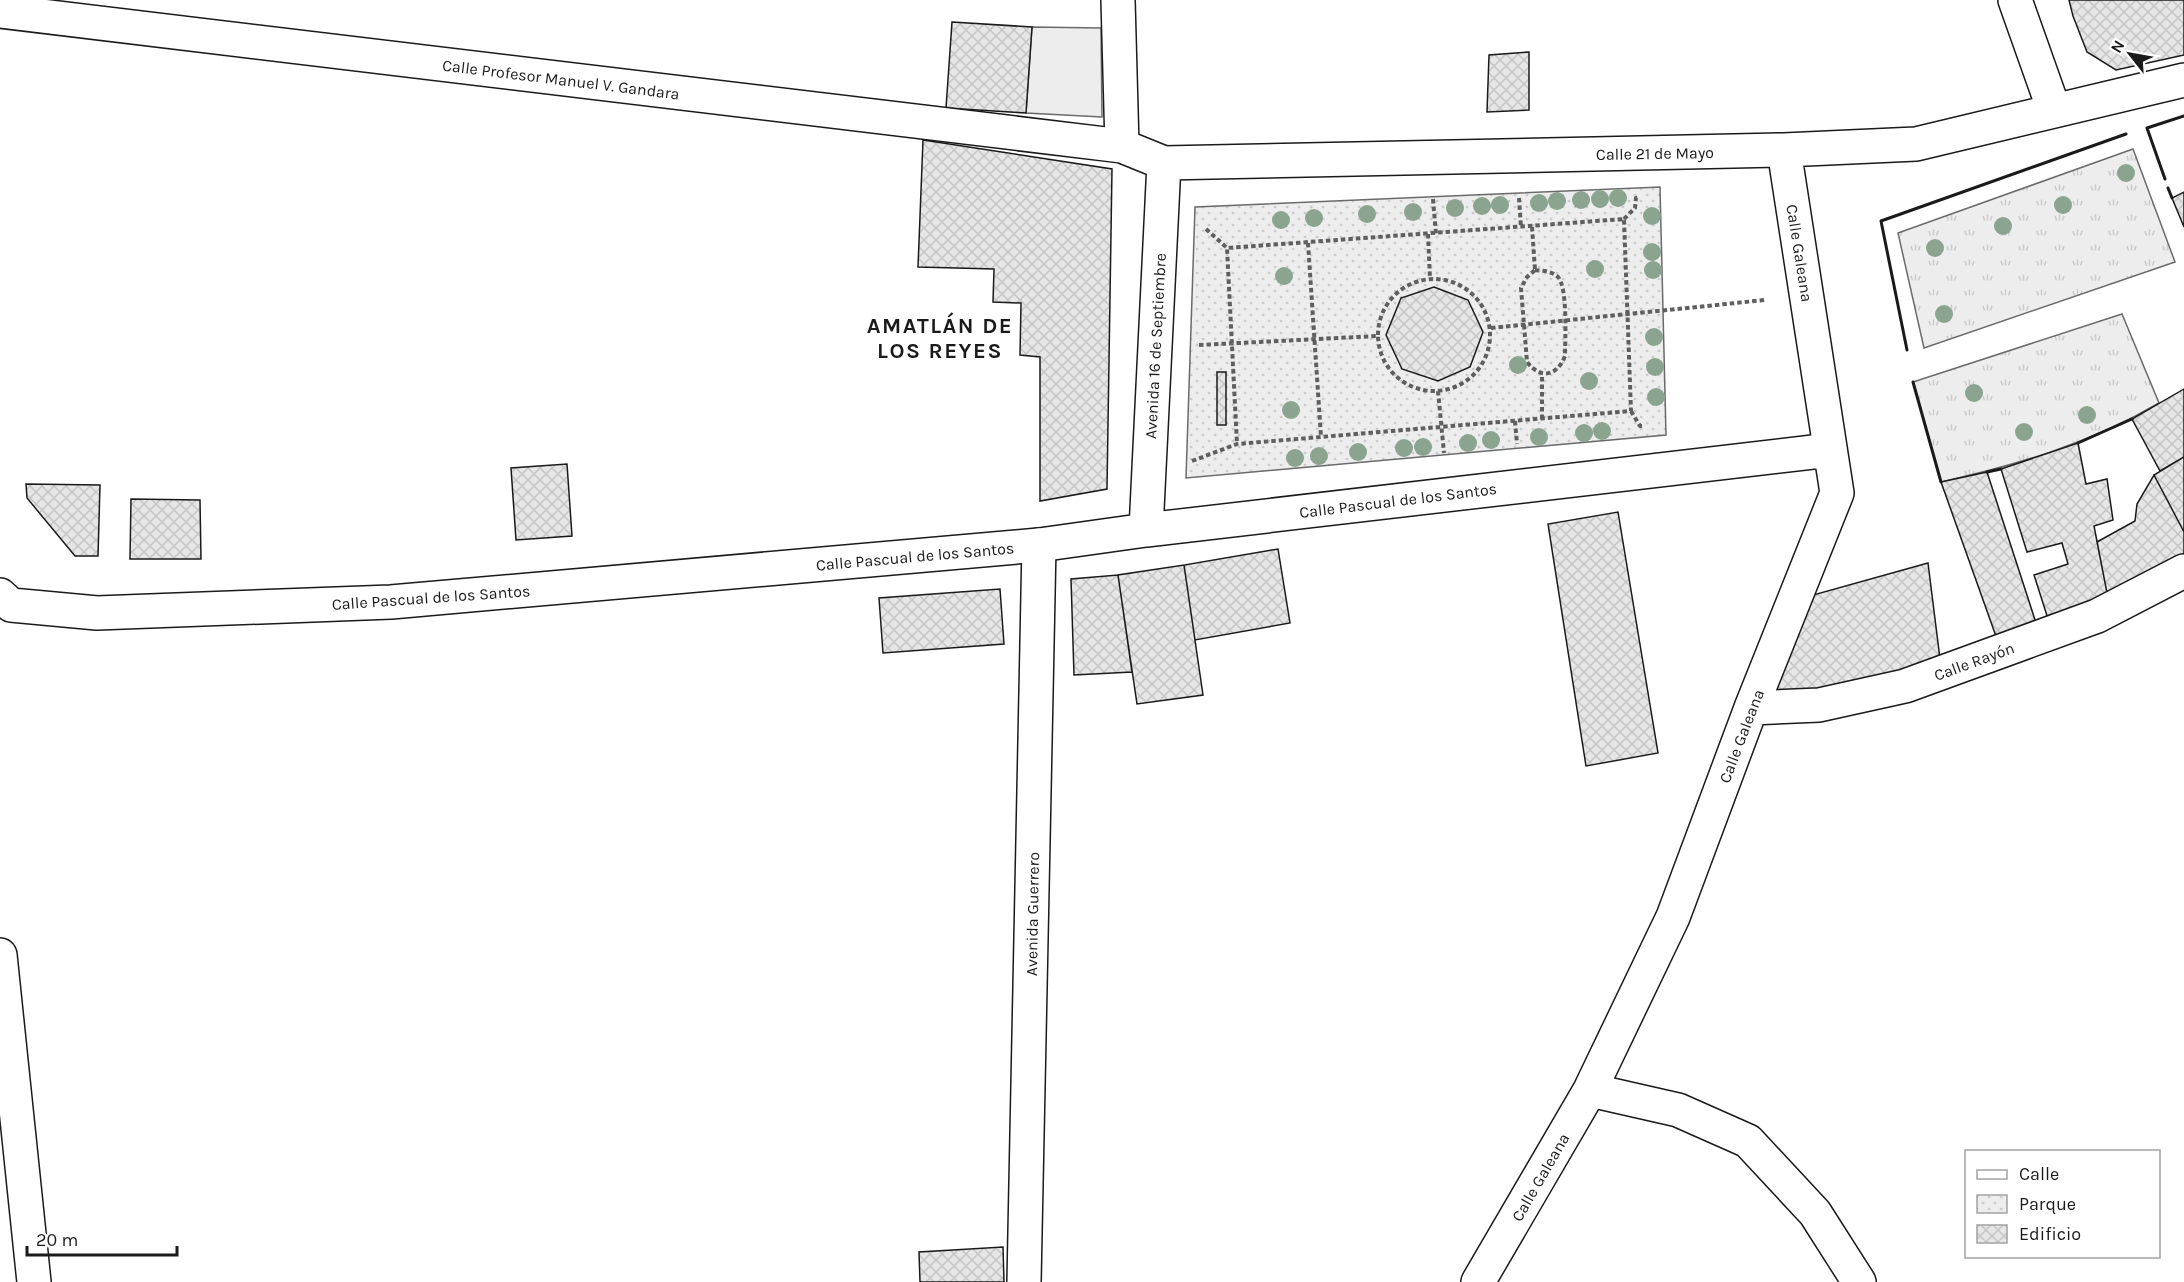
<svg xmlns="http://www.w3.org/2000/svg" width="2184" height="1282" font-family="Karla,sans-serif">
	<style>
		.grass { fill: url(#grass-tufts); stroke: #6a6a6a; stroke-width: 1.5 }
		.park { fill: url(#park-dots); stroke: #6a6a6a; stroke-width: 1.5 }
		.pitch { fill: #ededed; stroke: #6a6a6a; stroke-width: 1.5 }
		.building { fill: url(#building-cross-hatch); stroke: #1a1a1a; stroke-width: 1.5 }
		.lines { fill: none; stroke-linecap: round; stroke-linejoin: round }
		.minor-casing { stroke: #1a1a1a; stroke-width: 36 }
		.secondary-casing { stroke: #1a1a1a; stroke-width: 36 }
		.path { stroke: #5f5f5f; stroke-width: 4; stroke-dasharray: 4.5 3; stroke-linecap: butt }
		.minor { stroke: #fff; stroke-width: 33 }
		.secondary { stroke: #fff; stroke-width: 33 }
		.wall { stroke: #1a1a1a; stroke-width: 3 }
		.tree { fill: #8aa48f }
		.labels { text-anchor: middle; stroke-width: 4.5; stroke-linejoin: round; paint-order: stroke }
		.street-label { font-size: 16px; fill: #1a1a1a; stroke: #fff }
		.district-label { font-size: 22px; font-weight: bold; letter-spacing: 1.5px; fill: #1a1a1a; stroke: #fff }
	</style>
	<defs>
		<pattern id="grass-tufts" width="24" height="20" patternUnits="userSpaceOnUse" patternTransform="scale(1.5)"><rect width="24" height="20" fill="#ededed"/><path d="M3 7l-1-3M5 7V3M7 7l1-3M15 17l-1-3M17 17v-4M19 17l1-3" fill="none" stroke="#cbcbcb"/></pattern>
		<pattern id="park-dots" width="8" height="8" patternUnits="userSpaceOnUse" patternTransform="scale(1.5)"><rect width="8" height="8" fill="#ededed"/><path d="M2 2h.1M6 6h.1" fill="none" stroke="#cbcbcb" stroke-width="1.8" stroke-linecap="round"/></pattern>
		<pattern id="building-cross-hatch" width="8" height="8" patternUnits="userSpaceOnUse" patternTransform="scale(1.5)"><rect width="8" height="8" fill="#e6e6e6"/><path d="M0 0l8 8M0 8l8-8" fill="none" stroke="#c5c5c5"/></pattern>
	</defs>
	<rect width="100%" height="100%" fill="#fff"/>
	<path class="grass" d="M2133 149 2175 262 1924 348 1898 233Z
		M2122 314 2159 403C2091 443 2017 465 1941 482L1913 382Z"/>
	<path class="park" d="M1660 187 1666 435 1186 478 1195 207Z"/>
	<path class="pitch" d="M1032 27 1101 28 1102 117 1026 113Z"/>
	<path class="building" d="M2069 0H2184V55L2116 70 2087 52 2073 16Z
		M952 22 1032 27 1026 113 946 108Z
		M1529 52V110L1487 112 1489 55Z
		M923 140 1112 169 1107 489 1040 501V357L1020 355 1021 303 993 302 994 269 918 267Z
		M2184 192V227L2172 198Z
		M1434 287 1468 300 1483 332 1470 367 1438 381 1402 369 1386 335 1401 298Z
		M1217 372H1226V425H1217Z
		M2184 389V457L2160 471 2132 419Z
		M2078 443 2086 484 2107 479 2113 520 2094 526 2108 598 2049 622 2034 575 2068 564 2062 543 2027 552 2001 469Z
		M2184 457V532L2154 475Z
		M567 464 572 536 516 540 511 468Z
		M1987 472 2037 626 1997 639 1941 482Z
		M2154 475 2184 532V559L2108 598 2097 542 2135 521 2137 504Z
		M26 484 100 485 98 556H75L27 498Z
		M131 499 200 500 201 559H130Z
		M1618 512 1658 753 1586 766 1548 524Z
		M1278 549 1290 623 1195 640 1184 565Z
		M1928 563 1940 659 1820 692 1774 695 1813 595Z
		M1184 565 1203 695 1137 704 1118 575Z
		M1118 575 1132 672 1074 675 1071 579Z
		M1000 589 1004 644 883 653 879 598Z
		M1003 1247 1004 1282H920L919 1252Z"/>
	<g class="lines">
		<g class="minor-casing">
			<path id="minor" d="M1118 0 1122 146
				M2015 0 2054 110
				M0 11 1122 146 1164 163 1784 150 1916 144 2184 80
				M1146 530 1164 163
				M1039 545 1146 530 1830 450
				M1751 708 1819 705 1905 686 2097 616 2184 571
				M1590 1090 1678 1110 1748 1141 1815 1213 1859 1282
				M1478 1282 1590 1090 1673 917 1751 708 1837 493 1784 150"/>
		</g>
		<g class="secondary-casing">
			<path id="secondary" d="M0 595 11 605 97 613 391 602 1039 545 1024 1282
				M0 955 34 1282"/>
		</g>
		<path class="path" d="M1519 198 1521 228
			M1433 199 1436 234
			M1624 219 1635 208 1636 198 1640 197
			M1532 227 1535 270
			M1206 229 1227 248
			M1428 234 1430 279
			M1308 243 1321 437
			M1535 270C1543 271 1552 271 1558 277 1568 288 1565 340 1565 356 1557 377 1540 379 1527 362L1521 288 1527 277Z
			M1378 335a56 56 0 1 1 112 0a56 56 0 1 1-112 0Z
			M1491 328 1765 300
			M1199 345 1378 336
			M1438 391 1444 453
			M1631 411 1640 426H1643
			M1542 419V374
			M1515 421 1517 444
			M1192 461 1237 444 1631 411 1624 219 1227 248 1237 444"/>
		<use href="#minor" class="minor"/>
		<use href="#secondary" class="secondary"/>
		<path class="wall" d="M2165 179 2147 128 2184 116
			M2168 188 2172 198
			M1907 350 1881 221 2126 134
			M1913 382 1941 482
			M2078 443 2132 419
			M1987 472 2001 469"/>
	</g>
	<g class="tree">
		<circle cx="2126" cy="173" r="9"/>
		<circle cx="1618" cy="198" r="9"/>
		<circle cx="1600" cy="199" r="9"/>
		<circle cx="1581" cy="200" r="9"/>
		<circle cx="1557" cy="201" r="9"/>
		<circle cx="1539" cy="203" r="9"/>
		<circle cx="1500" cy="205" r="9"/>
		<circle cx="2063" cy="205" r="9"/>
		<circle cx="1482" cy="206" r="9"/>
		<circle cx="1455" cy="208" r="9"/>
		<circle cx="1413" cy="212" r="9"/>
		<circle cx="1367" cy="214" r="9"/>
		<circle cx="1652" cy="216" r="9"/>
		<circle cx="1314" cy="218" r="9"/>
		<circle cx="1281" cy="220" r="9"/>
		<circle cx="2003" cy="226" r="9"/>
		<circle cx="1935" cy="248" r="9"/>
		<circle cx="1652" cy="252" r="9"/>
		<circle cx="1595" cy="269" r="9"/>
		<circle cx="1653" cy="270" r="9"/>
		<circle cx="1284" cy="276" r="9"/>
		<circle cx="1944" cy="314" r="9"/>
		<circle cx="1654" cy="337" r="9"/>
		<circle cx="1518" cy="365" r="9"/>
		<circle cx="1655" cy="367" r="9"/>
		<circle cx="1589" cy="381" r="9"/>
		<circle cx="1974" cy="393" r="9"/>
		<circle cx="1656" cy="397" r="9"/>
		<circle cx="1291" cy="410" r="9"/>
		<circle cx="2087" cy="415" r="9"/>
		<circle cx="1602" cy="431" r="9"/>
		<circle cx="2024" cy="432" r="9"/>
		<circle cx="1584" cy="433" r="9"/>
		<circle cx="1539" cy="437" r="9"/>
		<circle cx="1491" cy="440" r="9"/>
		<circle cx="1468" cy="443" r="9"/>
		<circle cx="1423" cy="447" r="9"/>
		<circle cx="1404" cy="448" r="9"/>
		<circle cx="1358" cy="452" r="9"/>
		<circle cx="1319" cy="456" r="9"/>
		<circle cx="1295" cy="458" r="9"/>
	</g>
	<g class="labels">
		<g class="street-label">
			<text transform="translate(561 79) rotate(7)" y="6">Calle Profesor Manuel V. Gandara</text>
			<text transform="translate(1655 153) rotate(-1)" y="6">Calle 21 de Mayo</text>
			<text transform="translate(1800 253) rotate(81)" y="6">Calle Galeana</text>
			<text transform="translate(1155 346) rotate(-87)" y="6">Avenida 16 de Septiembre</text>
			<text transform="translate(1398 500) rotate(-7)" y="6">Calle Pascual de los Santos</text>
			<text transform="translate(915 556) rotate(-5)" y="6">Calle Pascual de los Santos</text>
			<text transform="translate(431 597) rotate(-4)" y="6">Calle Pascual de los Santos</text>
			<text transform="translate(1974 661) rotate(-20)" y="6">Calle Rayón</text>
			<text transform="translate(1741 736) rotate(-69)" y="6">Calle Galeana</text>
			<text transform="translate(1032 914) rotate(-89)" y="6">Avenida Guerrero</text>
			<text transform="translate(1540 1177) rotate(-60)" y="6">Calle Galeana</text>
		</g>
		<g class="district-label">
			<text x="940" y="333">AMATLÁN DE<tspan x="940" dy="25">LOS REYES</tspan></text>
		</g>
	</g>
	<rect x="1965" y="1150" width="195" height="108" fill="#ffffff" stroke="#a3a3a3" stroke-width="1.5"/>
	<rect x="1977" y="1170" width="30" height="9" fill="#ffffff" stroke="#a3a3a3" stroke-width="1.5"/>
	<text x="2019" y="1180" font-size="18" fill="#1a1a1a">Calle</text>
	<rect x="1977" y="1195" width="30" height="18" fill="url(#park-dots)" stroke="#a3a3a3" stroke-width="1.5"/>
	<text x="2019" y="1210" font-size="18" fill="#1a1a1a">Parque</text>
	<rect x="1977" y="1225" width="30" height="18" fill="url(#building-cross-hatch)" stroke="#a3a3a3" stroke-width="1.5"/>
	<text x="2019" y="1240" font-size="18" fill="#1a1a1a">Edificio</text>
	<g transform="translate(2130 54) rotate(301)" stroke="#ffffff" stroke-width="4.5" paint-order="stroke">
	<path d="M0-4.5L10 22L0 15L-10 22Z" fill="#1a1a1a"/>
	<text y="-9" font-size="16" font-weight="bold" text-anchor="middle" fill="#1a1a1a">N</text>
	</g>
	<path d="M27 1246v9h150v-9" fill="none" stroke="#1a1a1a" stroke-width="3"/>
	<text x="36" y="1246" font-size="18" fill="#1a1a1a" stroke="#ffffff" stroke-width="4.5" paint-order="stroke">20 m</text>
</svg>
